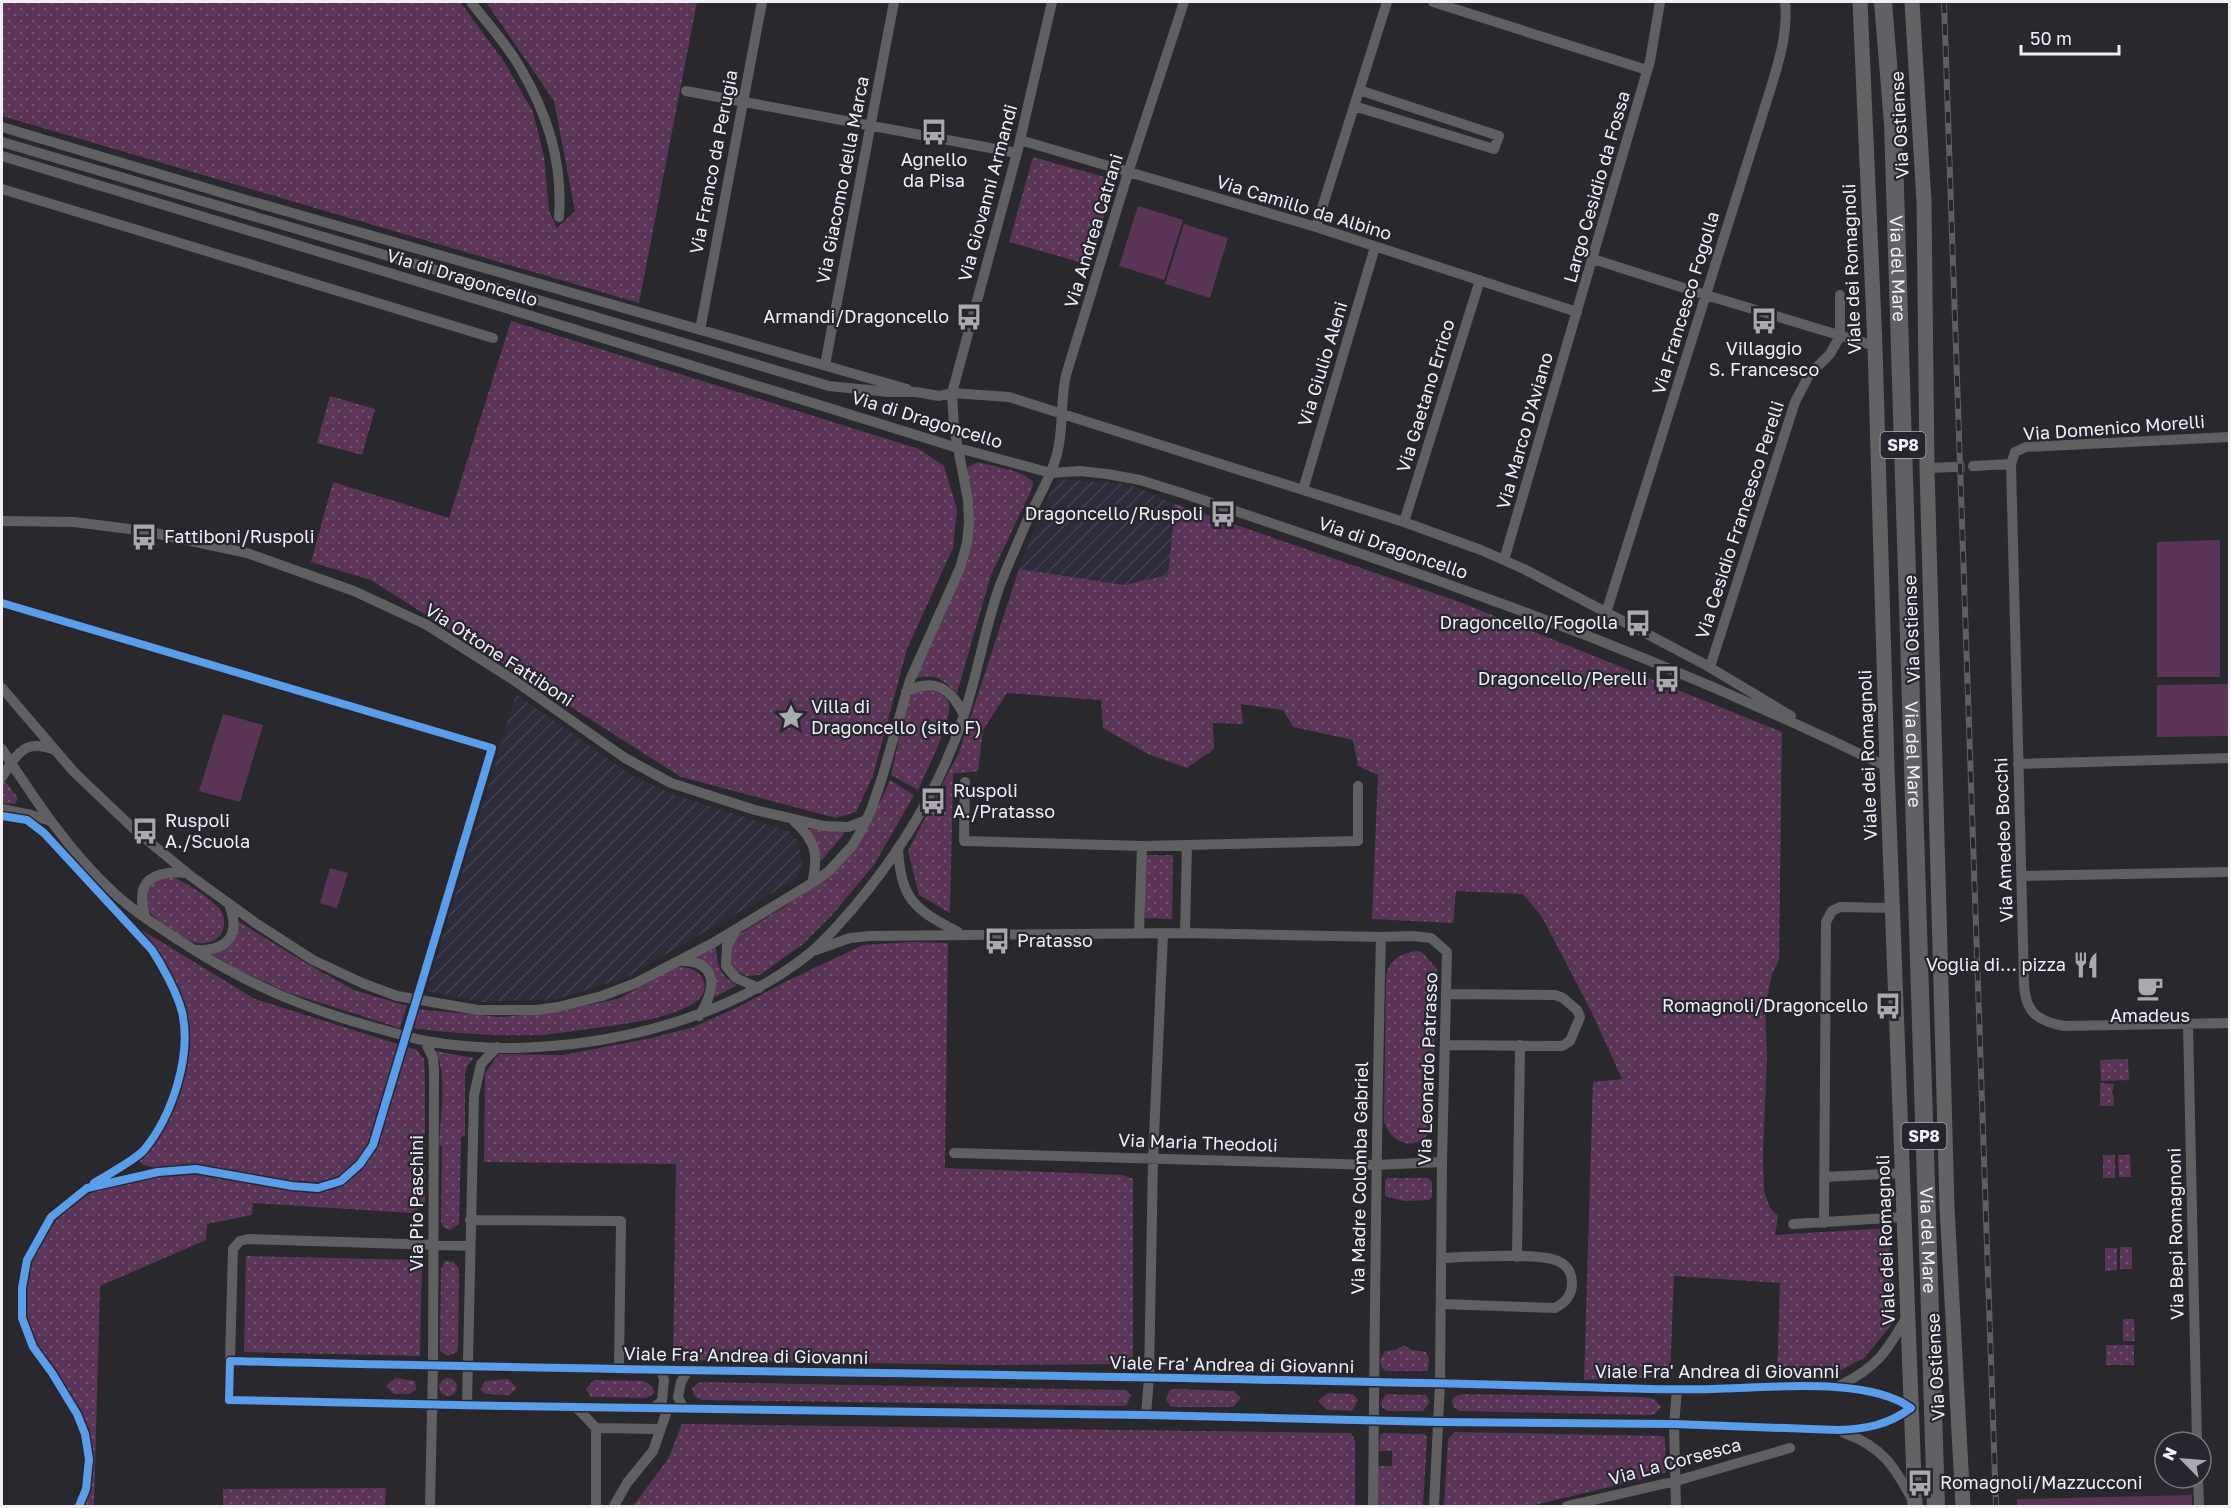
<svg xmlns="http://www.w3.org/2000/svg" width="2231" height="1508" font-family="'Golos Text',sans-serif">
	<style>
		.industrial { fill: url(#industrial-furrows) }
		.grass { fill: url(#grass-dots) }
		.park { fill: #5b3557 }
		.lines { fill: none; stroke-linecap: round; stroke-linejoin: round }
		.street-tunnel { stroke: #46464b; stroke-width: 10; stroke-dasharray: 10 5; stroke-linecap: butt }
		.street { stroke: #605f62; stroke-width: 10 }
		.secondary { stroke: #636264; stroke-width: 15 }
		.primary { stroke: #616064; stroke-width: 18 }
		.rail-casing { stroke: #5f5f63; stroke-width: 6 }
		.rail { stroke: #27262f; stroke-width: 4; stroke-dasharray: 11; stroke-linecap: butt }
		.cycleway-casing { stroke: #27262f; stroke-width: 11 }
		.cycleway { stroke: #5a9eea; stroke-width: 8 }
		.labels { text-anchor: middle; stroke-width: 4.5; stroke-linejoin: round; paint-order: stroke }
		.shield { fill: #27262f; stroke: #b3b3ba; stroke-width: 1.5 }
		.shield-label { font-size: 16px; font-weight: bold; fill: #efeff5 }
		.street-label { font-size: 18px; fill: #efeff5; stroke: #27262f }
		.poi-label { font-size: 18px; fill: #efeff5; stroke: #27262f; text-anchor: end }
	</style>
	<defs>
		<pattern id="industrial-furrows" width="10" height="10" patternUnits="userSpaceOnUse" patternTransform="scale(1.5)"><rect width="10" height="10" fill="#2e2c3a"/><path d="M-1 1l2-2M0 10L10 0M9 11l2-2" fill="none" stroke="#42414d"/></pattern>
		<pattern id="grass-dots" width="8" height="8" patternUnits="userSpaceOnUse" patternTransform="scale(1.5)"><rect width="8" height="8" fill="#5b3557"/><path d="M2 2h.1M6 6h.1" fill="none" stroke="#735370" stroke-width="1.8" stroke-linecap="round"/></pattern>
	</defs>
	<rect width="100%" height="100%" fill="#28282d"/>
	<path class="industrial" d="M1058 479 1129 484 1175 504 1168 575 1125 585 1019 569 1045 503Z
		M516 694 631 775 672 794 788 831 799 842 802 862 799 874 791 882 625 978 557 999 482 1002 426 991Z"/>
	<path class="grass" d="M2 2H460L505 63 533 112 544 156 549 211 557 228 575 211 554 101 486 2H697L639 303 2 116Z
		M1033 157 1115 180 1090 265 1009 242Z
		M511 321 919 449 944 466 957 509 953 548 907 649 873 776 856 812 836 818 681 777 371 580 311 562 333 482 449 518Z
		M330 396 375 409 362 455 317 443Z
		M978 462C995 467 1020 469 1033 482L1032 489 991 575 957 693C940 678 936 673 913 679L970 537 974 505 967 471 968 467Z
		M1175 504 1460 602 1782 732 1779 960 1772 974 1765 1007 1767 1057 1763 1154 1764 1191 1770 1208 1778 1216 1775 1235 1889 1228 1894 1322 1864 1358 1824 1379H1777L1780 1283 1674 1276 1670 1376 1584 1380 1593 1082 1622 1079 1592 1013 1542 917 1523 894 1456 891 1453 923 1372 919 1378 775 1358 766 1353 740 1293 727 1283 710 1241 704 1243 724 1213 723 1214 749 1187 768 1148 754 1103 728 1101 700 1007 693 983 730 978 771 953 774 950 913 919 895 908 851 959 752 1019 569 1125 585 1168 575Z
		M928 689C936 691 944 694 948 701 956 715 925 773 918 790L891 775 908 699 915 692Z
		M4 780 18 798 15 804 2 803V781Z
		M890 780 914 795 874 865 832 915 803 944 760 975 746 976 733 969 729 962V953L736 936 784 907 843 863 859 842 886 790Z
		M811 827 843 831 844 834 822 860H819L809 830Z
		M1145 855H1173L1172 919 1145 918Z
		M169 876C183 880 209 897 219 908 225 914 225 922 223 930 221 936 216 940 210 942 206 943 201 944 197 943 187 942 152 918 148 910 144 901 145 891 149 883Z
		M122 918 255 999 417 1050 424 1059 425 1080V1203L411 1213 253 1203 252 1215 207 1224 206 1240 100 1286 94 1506H82C110 1432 65 1403 35 1344 12 1299 27 1248 62 1215 68 1209 75 1201 82 1197 97 1189 135 1180 153 1177 163 1175 174 1176 185 1175L143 1165 136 1156 143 1151 168 1111 180 1077 184 1048 182 1012 152 950Z
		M238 921 299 959 354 990 407 1006 400 1028 289 993 239 970 212 954C232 946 231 941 238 921Z
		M911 942 948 943 945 1168 1123 1175 1133 1179V1364L992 1365 673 1360 676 1164 484 1162 485 1073 499 1054 563 1055 647 1039 694 1027 738 1007 785 982 863 945Z
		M716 947C717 965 720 977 737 985L715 997C718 981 713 961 694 958Z
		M1417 951 1423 953 1437 969 1432 1125C1423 1153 1392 1147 1384 1122L1386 977C1389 959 1400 954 1417 951Z
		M676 967C706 965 715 993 691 1005 664 1019 632 1023 603 1027 582 1029 560 1034 539 1035 496 1036 454 1034 412 1028L416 1009 500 1017 548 1013 618 999Z
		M435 1051 474 1058 467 1066 465 1075V1136L461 1137 459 1224 450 1230 443 1227 441 1222 442 1146 439 1145C440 1121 448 1071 435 1051Z
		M2128 1059 2129 1080 2101 1081 2100 1060Z
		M2100 1083 2114 1084 2112 1093H2113L2114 1106H2100Z
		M2103 1155H2115V1178H2103Z
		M2118 1155H2130L2131 1177H2119Z
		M1388 1178H1428L1432 1182V1197L1429 1200 1404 1201 1385 1196V1180Z
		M2120 1247H2132V1269H2120Z
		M2105 1248H2117V1270L2105 1271Z
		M246 1256 422 1260 420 1356 244 1352Z
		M445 1261 454 1262 459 1269 458 1348 457 1352 448 1356 440 1351 441 1269Z
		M2123 1319H2134L2135 1341H2123Z
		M1404 1345 1411 1350 1426 1352 1429 1359 1428 1371H1386L1382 1368 1380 1360 1385 1351 1395 1350Z
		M2106 1345H2134V1365H2106Z
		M439 1387a9 9 0 1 1 18 0a9 9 0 1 1-18 0Z
		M395 1378 415 1381 416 1390 409 1394H394L386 1386Z
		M508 1379 517 1388 509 1395 486 1394 480 1390 485 1381Z
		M594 1380 643 1381 652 1386 654 1391 653 1394 646 1398 591 1397 586 1389Z
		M700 1382 1118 1390H1126L1131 1395 1127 1405 1121 1406 703 1400 697 1398 694 1395 692 1388Z
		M1175 1389 1234 1391 1241 1398 1233 1407H1176L1170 1406 1166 1399 1170 1390Z
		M1328 1393 1353 1394 1358 1400 1352 1411 1327 1410 1318 1401Z
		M1386 1394 1426 1395 1430 1402 1423 1411H1387L1382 1407 1381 1402Z
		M1463 1394 1642 1397 1654 1399 1661 1407 1655 1414 1649 1415 1459 1411 1453 1406 1452 1400 1456 1396Z
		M682 1424 1351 1433 1355 1441V1506H633L668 1459Z
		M1455 1432 1662 1436 1665 1438 1666 1472 1660 1475 1530 1506H1444L1448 1439Z
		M1383 1433 1424 1434 1427 1437 1423 1506H1378V1466H1392V1451H1379L1380 1435Z
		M386 1488 385 1506H223V1489Z"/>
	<path class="park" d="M1138 206 1183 220 1164 280 1119 266Z
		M1184 224 1228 238 1210 298 1165 284Z
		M2220 540V677H2157V542Z
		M2229 684V736L2157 737V685Z
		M223 714 263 725 240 802 199 791Z
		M330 868 348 873 337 908 320 903Z
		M2192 1495V1506H2017V1499Z"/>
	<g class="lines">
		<path class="street-tunnel" d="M1955 467 1973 466"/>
		<path class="street" d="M471 2C486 22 505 42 518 64 547 112 563 161 559 217
			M1433 2 1647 70
			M686 91 1017 153
			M1354 106 1494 149 1499 136 1359 90
			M2 127 226 194 907 389
			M1020 140 1316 227 1577 312
			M2 142 829 386 889 392H916L939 396 952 393 1009 397 1404 522 1481 550 1524 569 1704 664 1791 716
			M2 156 522 313 958 448 1051 473 1080 471 1107 474 1140 480 1185 494C1288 529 1392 563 1494 601 1628 649 1760 705 1887 767
			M2 189 493 338
			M1316 227 1387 2
			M1593 259 1706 295 1875 346
			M700 330 762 2
			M825 365 894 2
			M2230 437 2026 447 2015 452 2011 464 2024 983C2025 1012 2037 1021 2064 1026L2230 1023
			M1973 466 2011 464
			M1927 468 1955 467
			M1303 490 1375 247
			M2 521 74 522 145 531 247 553 354 591 427 625 512 679 625 758 671 783 755 810 824 826 848 827 867 820
			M1404 522 1480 280
			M1504 560 1650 61 1660 2
			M1606 613 1773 81C1781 54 1788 29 1785 2
			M1710 667 1795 402 1809 375 1830 354 1840 336V295
			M2 688 74 772 136 831 192 877 257 924 313 960 362 983 397 996 478 1010H536L558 1007 602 996 636 983 713 943 812 883 829 871 852 846 861 831 871 810 882 778 910 680 960 568 967 543 969 523 968 500 954 427 952 393 1017 153 1052 2
			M906 692C934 677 951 688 964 715
			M2 749C35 800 69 851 114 893 137 914 165 931 191 948 253 987 309 1010 380 1029 395 1033 411 1038 426 1041 548 1063 713 1032 810 953 826 940 841 922 854 907 902 850 941 785 964 715 978 672 985 627 1000 585 1009 563 1018 541 1028 519 1038 498 1051 477 1057 454 1064 428 1060 401 1066 375L1128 173 1184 2
			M2018 764 2230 758
			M2 777C17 754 24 738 55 750
			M965 782 964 841 1142 846 1358 841V786
			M2 809 31 815 51 821
			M794 821C816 841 819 855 812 883
			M898 848C901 900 914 909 958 932
			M2021 876 2230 872
			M145 916C134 880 154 870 187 873
			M735 932 727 946 726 966 736 978 759 988
			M1139 933 1142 846
			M1185 933 1187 845
			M196 950C228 951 241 935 229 904
			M816 950 850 938 869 936 1185 933 1381 937 1412 936 1431 938 1447 952 1442 1162 1440 1383 1434 1506
			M679 961C720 960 716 990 699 1016
			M2188 1024 2197 1442
			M425 1041 433 1058 434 1070 433 1366 430 1506
			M1445 1045 1562 1046 1570 1041 1580 1017 1577 1010 1563 998 1555 995 1447 994
			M954 1153 1375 1165 1442 1162
			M1824 1177 1903 1173
			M470 1220 621 1221 619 1368
			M1824 1223 1826 922 1832 911 1840 907 1892 908
			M1793 1224 1904 1217
			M1517 1257 1520 1045
			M1441 1304 1555 1308C1565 1303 1572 1295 1572 1283 1572 1273 1567 1265 1558 1261 1538 1252 1466 1257 1441 1258
			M230 1361C690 1373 1151 1374 1610 1388 1644 1389 1678 1390 1712 1389 1766 1388 1867 1376 1911 1408 1888 1425 1866 1429 1838 1430L1674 1424 1439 1422 1146 1415 502 1406 229 1400Z
			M230 1361 233 1249 240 1241 248 1239 470 1246
			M1839 1386C1878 1367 1887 1351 1908 1315
			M467 1404 474 1095 481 1064 497 1047
			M576 1407 596 1428V1506
			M653 1408 662 1401 664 1380 661 1369
			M684 1409 678 1397 681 1382 688 1370
			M1146 1415 1149 1378 1153 1159 1163 934
			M596 1428 659 1429
			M1844 1433C1882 1446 1895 1467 1913 1501
			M2198 1478 2199 1506
			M614 1506 627 1483 653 1451 668 1408
			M1373 1506C1375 1317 1376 1127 1381 937
			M1567 1506 1676 1481 1790 1448
			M1676 1506 1674 1424 1677 1390"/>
		<path class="secondary" d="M1860 2 1875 346 1887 767 1915 1506
			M1912 2 1924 201 1927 468 1947 1207 1963 1506"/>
		<path class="primary" id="s1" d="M1883 2 1893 124 1936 1506"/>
		<g class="rail-casing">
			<path id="rail" d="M1944 2 1996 1506"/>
		</g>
		<use href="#rail" class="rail"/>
		<g class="cycleway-casing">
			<path id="cycleway" d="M2 603 492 748 373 1145 360 1164 341 1181 318 1188 292 1186 196 1169 158 1172 87 1188 51 1217 27 1260 22 1288V1318L33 1347 52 1373 77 1414 85 1434 89 1459 86 1489 79 1506
				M2 816 27 820 44 833 152 950C163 967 177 993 182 1012 192 1056 172 1116 144 1150 135 1160 107 1175 94 1183
				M230 1361C690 1373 1151 1374 1610 1388 1644 1389 1678 1390 1712 1389 1766 1388 1867 1376 1911 1408 1888 1425 1866 1429 1838 1430L1674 1424 1439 1422 1146 1415 502 1406 229 1400Z"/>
		</g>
		<use href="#cycleway" class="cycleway"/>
	</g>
	<defs>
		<g id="bus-bare" transform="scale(2.07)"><path d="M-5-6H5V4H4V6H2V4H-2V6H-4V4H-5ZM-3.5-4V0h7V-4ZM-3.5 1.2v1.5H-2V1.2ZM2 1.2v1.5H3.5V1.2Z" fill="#a9a9af" stroke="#27262f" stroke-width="2.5" paint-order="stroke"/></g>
		<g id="sight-bare" transform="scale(2.07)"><path d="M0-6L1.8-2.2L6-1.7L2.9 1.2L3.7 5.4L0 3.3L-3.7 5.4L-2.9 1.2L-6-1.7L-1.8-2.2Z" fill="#a9a9af" stroke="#27262f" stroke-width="2.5" paint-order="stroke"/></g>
		<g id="restaurant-bare" transform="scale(2.07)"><path d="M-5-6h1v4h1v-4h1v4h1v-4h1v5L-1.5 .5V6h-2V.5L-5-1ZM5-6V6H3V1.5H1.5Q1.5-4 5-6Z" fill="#a9a9af" stroke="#27262f" stroke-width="2.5" paint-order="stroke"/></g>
		<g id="cafe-bare" transform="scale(2.07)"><path d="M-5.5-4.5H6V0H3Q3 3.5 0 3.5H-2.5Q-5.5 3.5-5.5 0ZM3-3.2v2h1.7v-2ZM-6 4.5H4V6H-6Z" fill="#a9a9af" stroke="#27262f" stroke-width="2.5" paint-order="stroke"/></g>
	</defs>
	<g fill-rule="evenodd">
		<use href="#bus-bare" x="934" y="132"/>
		<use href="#bus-bare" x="969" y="317"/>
		<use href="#bus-bare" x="1764" y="321"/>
		<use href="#bus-bare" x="1223" y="514"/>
		<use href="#bus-bare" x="144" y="537"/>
		<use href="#bus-bare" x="1638" y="623"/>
		<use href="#bus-bare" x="1667" y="679"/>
		<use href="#sight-bare" x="791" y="717"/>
		<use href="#bus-bare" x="933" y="801"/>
		<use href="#bus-bare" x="145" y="831"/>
		<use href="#bus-bare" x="997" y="941"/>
		<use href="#restaurant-bare" x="2086" y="965"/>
		<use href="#cafe-bare" x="2150" y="988"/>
		<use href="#bus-bare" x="1888" y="1006"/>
		<use href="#bus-bare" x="1920" y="1483"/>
	</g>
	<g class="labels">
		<g class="shield">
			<rect x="1880.5" y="432" width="45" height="26" rx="4.5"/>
			<rect x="1901.5" y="1123" width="45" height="26" rx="4.5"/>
		</g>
		<g class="shield-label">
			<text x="1903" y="451">SP8</text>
			<text x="1924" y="1142">SP8</text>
		</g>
		<g class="street-label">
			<text transform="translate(1900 125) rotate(-93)" y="6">Via Ostiense</text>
			<text transform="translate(714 162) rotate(-79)" y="6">Via Franco da Perugia</text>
			<text transform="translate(843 180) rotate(-79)" y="6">Via Giacomo della Marca</text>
			<text transform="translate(1597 187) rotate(-74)" y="6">Largo Cesidio da Fossa</text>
			<text transform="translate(988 193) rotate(-75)" y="6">Via Giovanni Armandi</text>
			<text transform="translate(1304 208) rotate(17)" y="6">Via Camillo da Albino</text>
			<text transform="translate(1094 231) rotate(-73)" y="6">Via Andrea Catrani</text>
			<text dy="6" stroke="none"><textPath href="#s1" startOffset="267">Via del Mare</textPath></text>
			<text transform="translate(1852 269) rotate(-92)" y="6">Viale dei Romagnoli</text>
			<text transform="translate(462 278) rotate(17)" y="6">Via di Dragoncello</text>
			<text transform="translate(1686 303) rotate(-73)" y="6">Via Francesco Fogolla</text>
			<text transform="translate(1323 364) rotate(-73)" y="6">Via Giulio Aleni</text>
			<text transform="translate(1426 396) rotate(-73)" y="6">Via Gaetano Errico</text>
			<text transform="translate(927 420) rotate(17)" y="6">Via di Dragoncello</text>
			<text transform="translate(2114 428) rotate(-4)" y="6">Via Domenico Morelli</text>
			<text transform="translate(1525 431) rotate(-74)" y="6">Via Marco D'Aviano</text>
			<text transform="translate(1740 520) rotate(-72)" y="6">Via Cesidio Francesco Perelli</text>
			<text transform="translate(1393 548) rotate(19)" y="6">Via di Dragoncello</text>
			<text transform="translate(1912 629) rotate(-92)" y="6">Via Ostiense</text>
			<text transform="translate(499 655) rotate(33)" y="6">Via Ottone Fattiboni</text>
			<text dy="6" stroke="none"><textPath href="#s1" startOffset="753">Via del Mare</textPath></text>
			<text transform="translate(1868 755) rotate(-92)" y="6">Viale dei Romagnoli</text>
			<text transform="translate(2004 840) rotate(-92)" y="6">Via Amedeo Bocchi</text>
			<text transform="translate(1428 1069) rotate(-88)" y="6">Via Leonardo Patrasso</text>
			<text transform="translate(1198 1143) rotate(2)" y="6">Via Maria Theodoli</text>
			<text transform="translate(1360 1178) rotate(-89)" y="6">Via Madre Colomba Gabriel</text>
			<text transform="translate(417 1203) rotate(-90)" y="6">Via Pio Paschini</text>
			<text transform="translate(2176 1234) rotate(-91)" y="6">Via Bepi Romagnoni</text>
			<text transform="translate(1886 1240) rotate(-92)" y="6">Viale dei Romagnoli</text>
			<text dy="6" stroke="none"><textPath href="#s1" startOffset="1239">Via del Mare</textPath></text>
			<text transform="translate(746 1356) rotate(1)" y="6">Viale Fra' Andrea di Giovanni</text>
			<text transform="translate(1232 1365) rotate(1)" y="6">Viale Fra' Andrea di Giovanni</text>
			<text transform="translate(1936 1367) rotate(-93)" y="6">Via Ostiense</text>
			<text x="1717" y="1378">Viale Fra' Andrea di Giovanni</text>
			<text transform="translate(1675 1462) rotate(-15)" y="6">Via La Corsesca</text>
		</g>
		<g class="poi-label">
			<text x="934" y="166" text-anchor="middle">Agnello<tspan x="934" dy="21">da Pisa</tspan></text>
			<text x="949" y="323">Armandi/Dragoncello</text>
			<text x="1764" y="355" text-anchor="middle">Villaggio<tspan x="1764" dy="21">S. Francesco</tspan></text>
			<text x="1203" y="520">Dragoncello/Ruspoli</text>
			<text x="164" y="543" text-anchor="start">Fattiboni/Ruspoli</text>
			<text x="1618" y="629">Dragoncello/Fogolla</text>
			<text x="1647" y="685">Dragoncello/Perelli</text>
			<text x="811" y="713" text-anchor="start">Villa di<tspan x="811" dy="21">Dragoncello (sito F)</tspan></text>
			<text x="953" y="797" text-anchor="start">Ruspoli<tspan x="953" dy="21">A./Pratasso</tspan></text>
			<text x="165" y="827" text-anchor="start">Ruspoli<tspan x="165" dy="21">A./Scuola</tspan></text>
			<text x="1017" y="947" text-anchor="start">Pratasso</text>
			<text x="2066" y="971">Voglia di… pizza</text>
			<text x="1868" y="1012">Romagnoli/Dragoncello</text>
			<text x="2150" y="1022" text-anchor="middle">Amadeus</text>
			<text x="1940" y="1489" text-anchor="start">Romagnoli/Mazzucconi</text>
		</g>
	</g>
	<rect width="2231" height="1508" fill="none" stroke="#efeff5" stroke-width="6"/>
	<g transform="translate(2183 1460) rotate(295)"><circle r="28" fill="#27262f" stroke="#77767e" stroke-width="1.5"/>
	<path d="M0-4.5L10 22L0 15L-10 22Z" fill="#a9a9af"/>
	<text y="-9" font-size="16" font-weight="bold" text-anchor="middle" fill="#efeff5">N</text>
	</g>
	<path d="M2021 45v9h98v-9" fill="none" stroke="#efeff5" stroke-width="3"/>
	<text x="2030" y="45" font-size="18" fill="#efeff5" stroke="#27262f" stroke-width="4.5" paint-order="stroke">50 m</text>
</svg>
